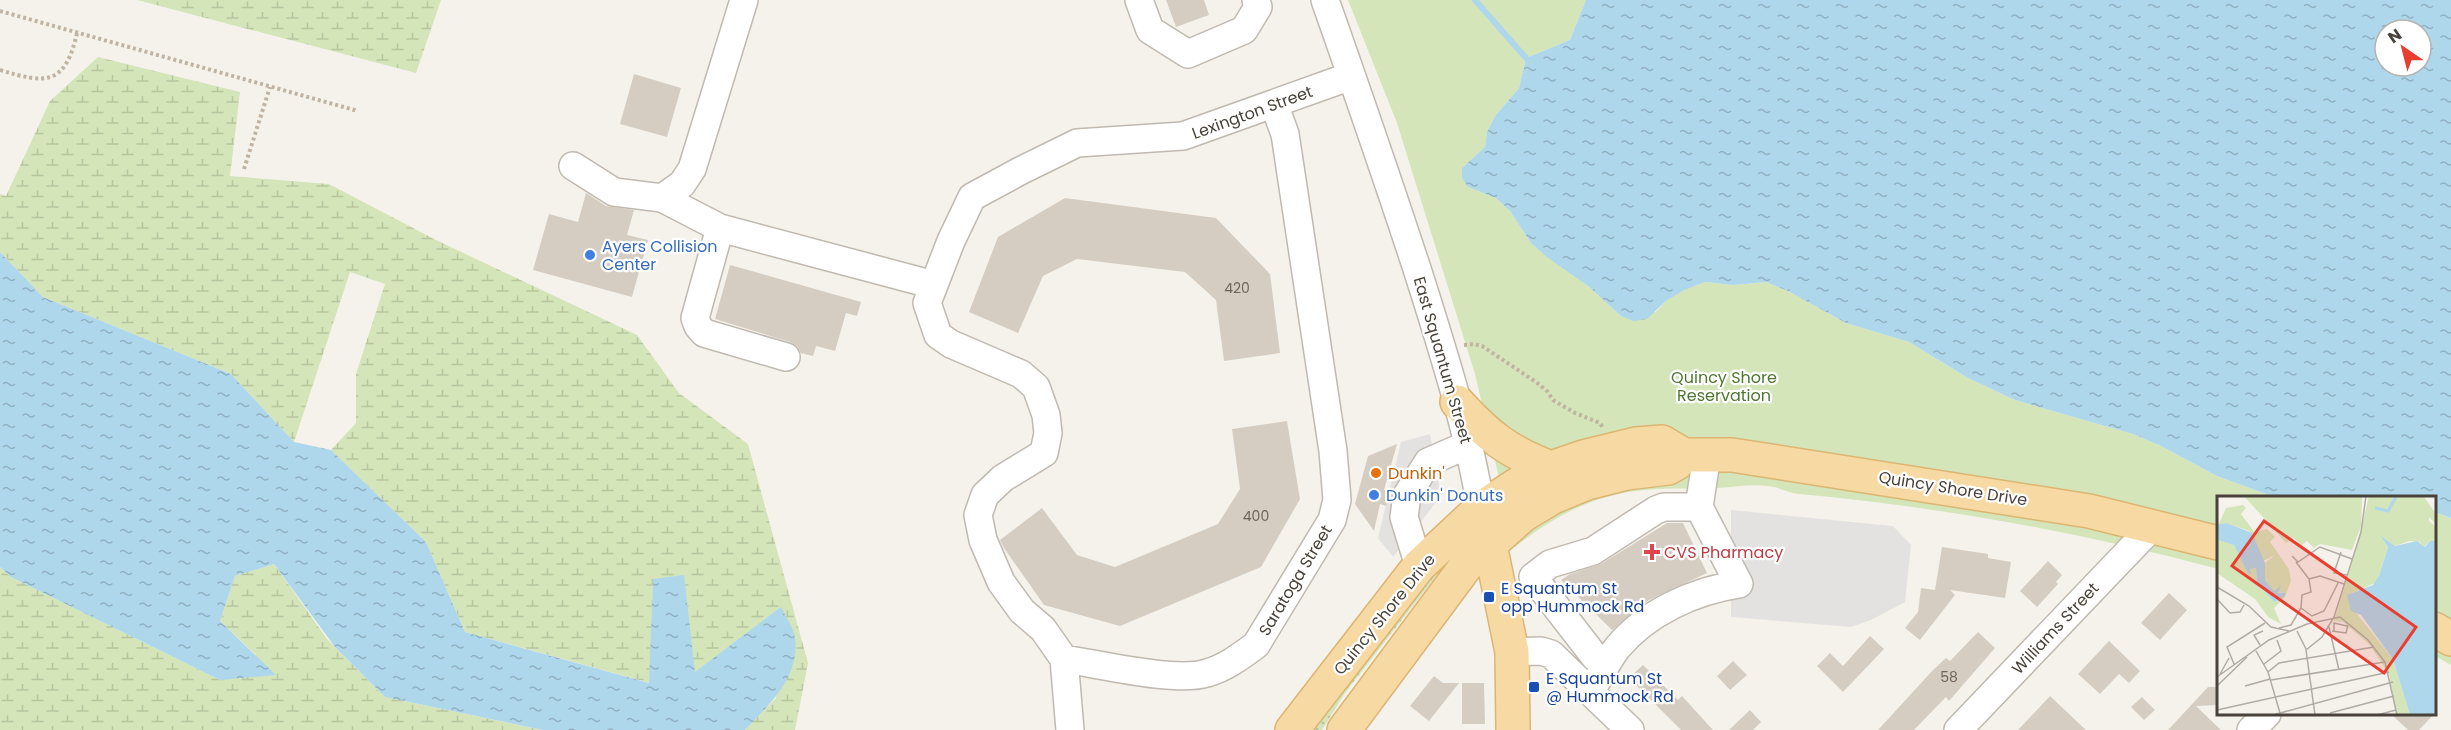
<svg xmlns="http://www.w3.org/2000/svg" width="2451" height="730" font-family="Poppins,sans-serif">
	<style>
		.grass { fill: url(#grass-dots) }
		.wetland { fill: url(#wetland-marsh) }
		.park { fill: #d4e5b9 }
		.parking { fill: #e4e2e0 }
		.water { fill: url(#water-ripples); fill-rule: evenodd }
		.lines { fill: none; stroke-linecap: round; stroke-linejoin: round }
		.stream { stroke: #aed7ec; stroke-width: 6 }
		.building { fill: #d6cdc2 }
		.minor-casing { stroke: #c0b9af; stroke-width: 30 }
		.major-casing { stroke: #dcb573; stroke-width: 36 }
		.path { stroke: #c1b3a1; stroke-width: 4; stroke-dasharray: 3 3; stroke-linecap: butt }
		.minor { stroke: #fff; stroke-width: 27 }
		.major { stroke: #f7d9a3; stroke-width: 33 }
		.shop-dot { fill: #3f7fe0; stroke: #fff; stroke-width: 2 }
		.food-dot { fill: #e8710a; stroke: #fff; stroke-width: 2 }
		.health-dot { fill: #e0444e; stroke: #fff; stroke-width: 2 }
		.transit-dot { fill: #1a4fb4; stroke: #fff; stroke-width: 2 }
		.labels { text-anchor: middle; stroke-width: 4.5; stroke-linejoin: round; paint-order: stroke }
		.number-label { font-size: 14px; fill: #6c655c }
		.street-label { font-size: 16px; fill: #49423a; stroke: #fff }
		.shop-label { font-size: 16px; fill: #366cbe; stroke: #fff; text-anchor: start }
		.park-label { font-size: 16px; fill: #507731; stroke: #fff }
		.food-label { font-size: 16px; fill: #c56008; stroke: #fff; text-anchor: start }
		.health-label { font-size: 16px; fill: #be3a42; stroke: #fff; text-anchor: start }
		.transit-label { font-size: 16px; fill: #164399; stroke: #fff; text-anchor: start }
		.inset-river { fill: none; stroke: #aed7ec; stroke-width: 3 }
		.inset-road { fill: none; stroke: #b0aca5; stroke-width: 1.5 }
		.view { fill: #e93e2f; fill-opacity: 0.15; stroke: #e93e2f; stroke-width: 3 }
		.inset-edge { fill: none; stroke: #49423a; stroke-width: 3 }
	</style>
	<defs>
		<pattern id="grass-dots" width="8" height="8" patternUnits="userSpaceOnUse" patternTransform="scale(1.5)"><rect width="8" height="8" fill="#d4e5b9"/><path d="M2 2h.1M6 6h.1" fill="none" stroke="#b8c6a0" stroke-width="1.8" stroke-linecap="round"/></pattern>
		<pattern id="wetland-marsh" width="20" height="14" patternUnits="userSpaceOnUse" patternTransform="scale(1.5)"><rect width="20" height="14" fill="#d4e5b9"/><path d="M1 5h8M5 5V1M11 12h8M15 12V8" fill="none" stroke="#b8c6a0"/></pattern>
		<pattern id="water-ripples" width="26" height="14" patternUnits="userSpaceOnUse" patternTransform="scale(1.5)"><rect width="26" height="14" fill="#aed7ec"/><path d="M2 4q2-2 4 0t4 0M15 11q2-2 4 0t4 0" fill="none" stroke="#90b0c0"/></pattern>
	</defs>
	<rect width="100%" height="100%" fill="#f5f2ec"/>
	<path class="grass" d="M1452 552 1453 554 1345 693 1322 730H1308Z"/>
	<path class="wetland" d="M137 0H441L416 73Z
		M98 57 240 92 230 176 329 184 436 240 637 335 679 393 748 444 808 663 795 730H745L776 698 781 608 695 673 653 579 650 683 465 632 426 542 331 450 356 423V374L385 284 350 272 294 442 231 374 43 297 0 252V194L6 196 50 101Z
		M274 564 327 639 385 697 543 730H0V567L11 577 220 680 256 655 220 621 235 576Z"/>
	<path class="park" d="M1348 0H1586L1570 40 1526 58 1519 88 1495 116 1487 132 1485 147 1462 168 1468 187 1496 198 1510 211 1531 243 1588 286 1621 316 1656 312 1666 301 1684 289 1705 282 1734 285 1766 282 1788 291 1846 323 1909 342 1968 378 2015 400 2133 434 2161 446 2217 476 2266 494 2281 497 2218 498V569C2081 532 1940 507 1799 494 1788 493 1779 487 1768 486 1753 484 1734 487 1718 488 1689 489 1657 487 1628 492 1586 499 1547 521 1515 547L1475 374 1397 123Z
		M2435 512 2451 518V665L2435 656Z"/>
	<path class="parking" d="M1430 434 1441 496 1393 557 1378 538 1401 442Z
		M1731 510 1893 526 1911 545 1905 602 1871 620 1851 627 1731 617Z"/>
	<path class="water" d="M1586 0H2451V518L2435 512 2434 498H2281L2266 494 2217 476 2161 446 2133 434 2015 400 1968 378 1909 342 1846 323 1788 291 1766 282 1734 285 1705 282 1684 290 1666 301 1647 319 1634 321 1621 316 1588 286 1547 257 1531 243 1510 211 1496 198 1468 187 1462 178V168L1485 147 1487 132 1495 116 1519 88 1526 58 1570 40ZM2385 30H2421V66H2385Z
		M0 252 43 297 231 374 294 442 331 450 426 542 465 632 649 683 653 579 684 575 695 672 781 607C786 617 794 628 795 638 800 677 770 704 745 730H543L385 697 335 647 274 564 235 576 220 621 276 675 220 680 11 577 0 567Z"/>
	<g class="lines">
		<path class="stream" d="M1475 0 1526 58"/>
	</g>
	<path class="building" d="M1166 0H1204L1209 15 1176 27Z
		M634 74 681 88 667 137 620 124Z
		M586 193 606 206 634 210 627 235 648 240 632 297 533 270 549 214 578 222Z
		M1065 198 1216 218 1270 274 1280 353 1224 361 1216 300 1185 272 1077 259 1043 276 1018 333 969 312 998 237Z
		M730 265 861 302 857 316 846 313 835 351 816 346 813 356 801 353 797 346 790 342 715 319Z
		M1287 421 1300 499 1261 567 1120 626 1044 605 1004 548 1000 540 1042 508 1077 555 1115 567 1218 524 1240 489 1232 429Z
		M1397 444 1384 490 1390 491 1386 506 1380 504 1374 531 1355 504 1368 456Z
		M1667 523H1683L1707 573 1649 600 1612 630 1561 580 1570 574 1601 564Z
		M1942 547 1988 554V558L2011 562 2005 598 1950 590 1955 595 1920 640 1905 628 1918 612 1921 588 1935 590Z
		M2048 561 2062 575 2056 582 2058 584 2037 607 2020 591Z
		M2169 593 2187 610 2160 640 2141 623Z
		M1978 632 1995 648 1949 701 1946 697 1914 730H1878L1933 670 1946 658 1950 661Z
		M1870 636 1884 649 1843 692 1817 666 1830 653 1843 666Z
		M2109 641 2140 671 2129 683 2119 674 2100 694 2078 674Z
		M1733 661 1747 675 1730 690 1717 676Z
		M1643 665 1678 700 1682 696 1713 730H1681L1629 678Z
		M1434 676 1443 683H1459L1429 721 1410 706Z
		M1462 683H1484L1485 724H1462Z
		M2208 687H2218V705L2196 706 2221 730H2168Z
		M2050 696 2086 730H2018Z
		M2142 697 2155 710 2144 720 2131 707Z
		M1750 710 1761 722 1753 730H1729Z
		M2391 714H2434L2419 730H2408Z"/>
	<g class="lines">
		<g class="minor-casing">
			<path id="minor" d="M1139 0 1150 30 1188 54 1244 30 1258 7 1256 0
				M1325 0C1357 91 1389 183 1419 275 1443 351 1468 429 1481 508
				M573 166 614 192 662 198 682 184 692 169 744 0
				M662 198 720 228 934 285
				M720 228 695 318 698 326 704 333 786 357
				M1419 566 1404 517 1407 495 1428 462 1467 445
				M1512 652 1541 651 1551 654 1630 730
				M1595 657 1533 577 1550 564 1593 551 1656 510 1664 507H1699
				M1064 659C1099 664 1176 683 1207 673 1225 668 1241 656 1256 645L1332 520 1337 500 1333 451 1285 134 1274 104
				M1590 692C1599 678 1608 660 1617 648 1647 612 1694 591 1739 584L1699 507 1707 455
				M1070 730 1064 659 1043 629 1022 611 1001 582 983 540 978 515 985 495 1003 478 1044 453 1048 433 1046 415 1036 387 1021 374 951 344 938 335 927 303 951 241 972 197 1020 171 1077 143 1183 136 1351 76
				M1958 730 2153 526
				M2251 730 2267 714"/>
		</g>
		<g class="major-casing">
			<path id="major" d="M1457 402C1488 436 1508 452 1551 468
				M1486 525 1512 652 1513 730
				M2434 629 2451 639
				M1292 730 1419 566 1481 508 1518 484 1551 468 1583 457 1636 444 1662 442 1684 455H1732L2089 511 2218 543
				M1344 730 1466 566 1523 515 1553 497 1587 483 1627 473 1668 468 1677 463 1684 455"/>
		</g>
		<path class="path" d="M0 11 358 111
			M0 70C46 84 65 86 77 33
			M244 169 270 87
			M1464 345 1474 344 1482 346 1536 382 1547 391 1553 400 1575 413 1600 423 1603 428"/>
		<use href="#minor" class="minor"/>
		<use href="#major" class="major"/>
	</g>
	<g class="shop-dot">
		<circle cx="590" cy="255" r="6"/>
		<circle cx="1374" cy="495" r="6"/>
	</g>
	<circle class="food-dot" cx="1376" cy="473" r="6"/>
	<path class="health-dot" d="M1649 543h6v6h6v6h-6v6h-6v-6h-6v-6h6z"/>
	<g class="transit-dot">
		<rect x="1483" y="591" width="12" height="12" rx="3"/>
		<rect x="1528" y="681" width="12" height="12" rx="3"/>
	</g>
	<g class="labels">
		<g class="number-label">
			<text x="1237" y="293">420</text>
			<text x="1256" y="521">400</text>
			<text x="1949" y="682">58</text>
		</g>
		<g class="street-label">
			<text transform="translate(1252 112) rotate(-20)" y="6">Lexington Street</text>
			<text transform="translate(1443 360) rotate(74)" y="6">East Squantum Street</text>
			<text transform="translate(1953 488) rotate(9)" y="6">Quincy Shore Drive</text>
			<text transform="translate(1295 580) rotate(-59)" y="6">Saratoga Street</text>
			<text transform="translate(1384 614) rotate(-51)" y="6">Quincy Shore Drive</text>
			<text transform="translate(2055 628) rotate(-47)" y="6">Williams Street</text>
		</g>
		<g class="shop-label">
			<text x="602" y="252">Ayers Collision<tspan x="602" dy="18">Center</tspan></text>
			<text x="1386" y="501">Dunkin' Donuts</text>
		</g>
		<g class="park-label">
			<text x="1724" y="383">Quincy Shore<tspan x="1724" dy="18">Reservation</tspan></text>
		</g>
		<g class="food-label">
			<text x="1388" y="479">Dunkin'</text>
		</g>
		<g class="health-label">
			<text x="1664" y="558">CVS Pharmacy</text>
		</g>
		<g class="transit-label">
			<text x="1501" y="594">E Squantum St<tspan x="1501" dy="18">opp Hummock Rd</tspan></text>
			<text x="1546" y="684">E Squantum St<tspan x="1546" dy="18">@ Hummock Rd</tspan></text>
		</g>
	</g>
	<g transform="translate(2217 496)">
		<rect width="219" height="219" fill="#f5f2ec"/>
		<path d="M27 0H145L144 30 135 54 103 48 97 52 90 45 84 50 77 42 69 47ZM152 0 207 1 219 18V28L212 21V25L219 31V45H213L207 51 203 46 193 45 178 50 165 41 171 51 168 59 143 96 139 54ZM26 9 29 12 24 18 38 37 50 33 58 41 53 46 72 73 74 85 68 101 57 112 64 128 51 121 38 103 0 77V39L17 49 33 73 39 72 40 85 55 101 65 102 68 97 57 96 48 84V67L58 59 46 65 32 35 10 27 1 30 9 12Z" fill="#d4e5b9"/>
		<path d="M139 54 169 57 160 86 135 97 132 108 176 163 193 219H179L172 178 152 148 126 126 117 125Z" fill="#d4e5b9"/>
		<path d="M10 27 35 37 48 67V84L57 95 64 90 61 97H69L67 101 57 106 40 85 39 72 33 73 34 79 31 77 17 49 2 44 0 29ZM164 40 178 50 200 45 208 51 213 45H219V219H193L176 163 144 119 134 115 130 99 156 89 162 80 171 51Z" fill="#aed7ec"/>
		<path class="inset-river" d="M158 12 171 15 179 1"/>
		<path class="inset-road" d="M124 56 117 77 130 79M75 60 81 66 103 51 135 63M79 66 92 83M92 83 103 80 127 88M0 91 32 110 54 131 72 135M0 103 13 117 23 116 27 109M84 112 95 120 107 115 121 87M84 112 85 99 94 96 92 83M117 121 144 36 149 0M112 131 122 174M62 132 74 129 84 112M80 135 89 153M115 135 129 137 131 129M117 135V127L130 130M43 149 37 139 46 135M39 155 51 176 63 217M17 168 10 151 48 127M47 168 64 155 60 144M51 176 62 167 157 151M3 178 12 162M0 181 52 144 90 128 123 121 151 144 168 166 180 219M54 184 168 166M0 190 30 161M28 190 53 183M0 214 172 176M113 217 177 200M56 219 176 186M98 219 89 154 105 141 117 121M160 219 179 214"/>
		<path class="view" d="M47 25 199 131 167 177 15 70Z"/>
		<rect width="219" height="219" class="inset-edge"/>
	</g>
	<g transform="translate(2403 48) rotate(325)"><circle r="28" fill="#ffffff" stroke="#b6b3b0" stroke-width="1.5"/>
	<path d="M0-4.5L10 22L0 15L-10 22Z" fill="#e93e2f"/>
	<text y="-9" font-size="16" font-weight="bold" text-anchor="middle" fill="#49423a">N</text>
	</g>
</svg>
